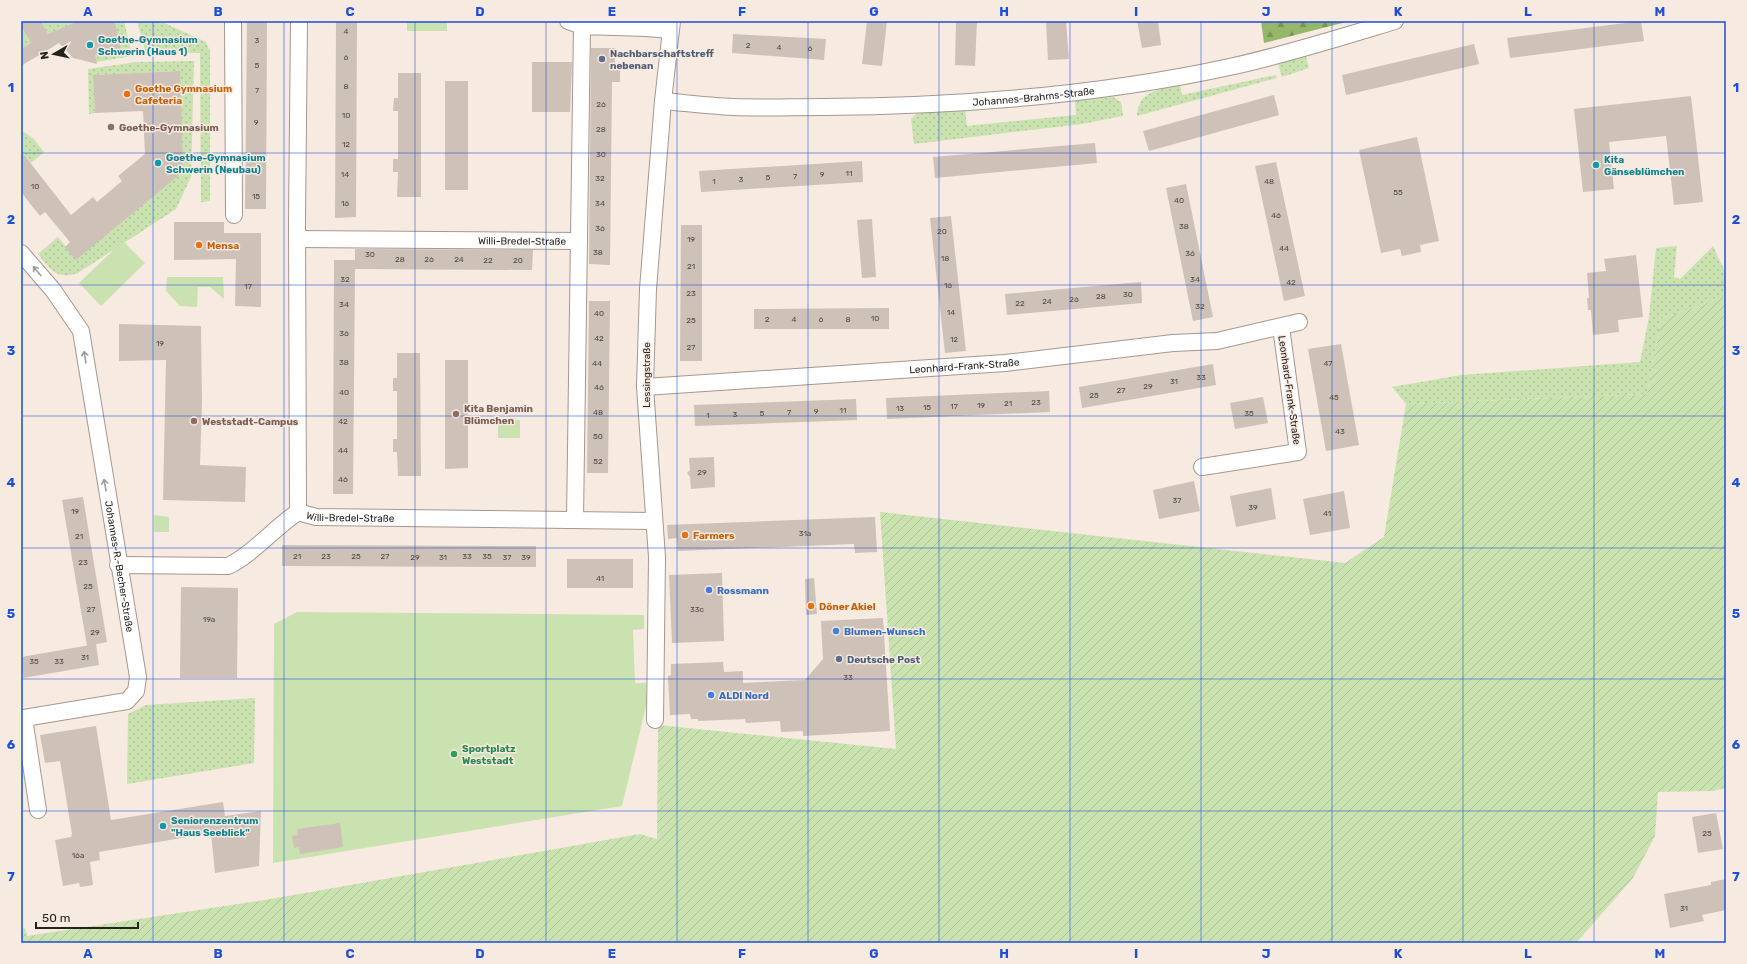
<svg xmlns="http://www.w3.org/2000/svg" width="1747" height="964" font-family="Rubik,sans-serif">
	<style>
		.grass { fill: url(#grass-dots) }
		.forest { fill: url(#forest-firs) }
		.park { fill: #cae2af }
		.garden { fill: url(#garden-furrows) }
		.building { fill: #cdc1b8 }
		.lines { fill: none; stroke-linecap: round; stroke-linejoin: round }
		.minor-casing { stroke: #a4988f; stroke-width: 18 }
		.minor { stroke: #fff; stroke-width: 16 }
		.oneway { stroke: #9d9c9a }
		.grid { fill: none; stroke: #1d4ed8; stroke-width: 1; stroke-opacity: 0.55 }
		.culture-dot { fill: #0f9aa8; stroke: #f7eae1; stroke-width: 1.5 }
		.service-dot { fill: #5c6f8a; stroke: #f7eae1; stroke-width: 1.5 }
		.food-dot { fill: #e8710a; stroke: #f7eae1; stroke-width: 1.5 }
		.education-dot { fill: #8d6e63; stroke: #f7eae1; stroke-width: 1.5 }
		.shop-dot { fill: #3f7fe0; stroke: #f7eae1; stroke-width: 1.5 }
		.leisure-dot { fill: #2e9e5b; stroke: #f7eae1; stroke-width: 1.5 }
		.labels { text-anchor: middle; stroke-width: 3; stroke-linejoin: round; paint-order: stroke }
		.number-label { font-size: 8px; fill: #504a44 }
		.culture-label { font-size: 10px; font-weight: bold; fill: #0d838f; stroke: #f7eae1; text-anchor: start }
		.service-label { font-size: 10px; font-weight: bold; fill: #4e5e75; stroke: #f7eae1; text-anchor: start }
		.food-label { font-size: 10px; font-weight: bold; fill: #c56008; stroke: #f7eae1; text-anchor: start }
		.street-label { font-size: 10px; fill: #26221e; stroke: #f7eae1 }
		.education-label { font-size: 10px; font-weight: bold; fill: #785e54; stroke: #f7eae1; text-anchor: start }
		.shop-label { font-size: 10px; font-weight: bold; fill: #366cbe; stroke: #f7eae1; text-anchor: start }
		.leisure-label { font-size: 10px; font-weight: bold; fill: #27864d; stroke: #f7eae1; text-anchor: start }
		.neatline { fill: none; stroke: #1d4ed8; stroke-width: 1.5 }
		.grid-label { font-size: 13px; text-anchor: middle; font-weight: bold; fill: #1d4ed8 }
	</style>
	<defs>
		<pattern id="grass-dots" width="8" height="8" patternUnits="userSpaceOnUse"><rect width="8" height="8" fill="#cae2af"/><path d="M2 2h.1M6 6h.1" fill="none" stroke="#adc296" stroke-width="1.8" stroke-linecap="round"/></pattern>
		<pattern id="forest-firs" width="22" height="20" patternUnits="userSpaceOnUse"><rect width="22" height="20" fill="#94b76a"/><path d="M5 1l3.5 6h-7zM16 11l3.5 6h-7z" fill="#799457"/></pattern>
		<pattern id="garden-furrows" width="10" height="10" patternUnits="userSpaceOnUse"><rect width="10" height="10" fill="#cae2af"/><path d="M-1 1l2-2M0 10L10 0M9 11l2-2" fill="none" stroke="#adc296"/></pattern>
	</defs>
	<rect width="100%" height="100%" fill="#f7eae1"/>
	<path class="grass" d="M41 21H78L48 34Z
		M115 21H124L132 56 96 62 95 55 121 50Z
		M137 21H160L206 42 210 51V201L201 202 200 53H146Z
		M21 26 31 43 21 49Z
		M1305 53 1309 68 1282 77 1278 64Z
		M194 61 191 177 176 209 78 273C56 280 51 270 38 254L58 237 76 259 183 172 179 71 93 75 95 113 89 114 88 69 137 62Z
		M1276 75 1277 78 1137 116C1138 90 1160 90 1180 85L1182 95Z
		M1113 97 1121 102 1123 116 1082 124 914 144 911 119 919 111 965 110 967 126 1076 115 1075 101Z
		M21 130 33 138 44 152 31 163 21 151Z
		M1677 246 1674 277 1680 279 1713 246 1726 274V296L1661 319 1647 394 1406 404 1392 387 1461 375 1640 362 1649 317 1656 248Z
		M255 698 254 763 127 784 128 714 146 705Z"/>
	<path class="forest" d="M1261 21H1350L1264 43Z"/>
	<path class="park" d="M407 21H447V31H407Z
		M123 241 145 263 101 306 79 283Z
		M167 277H223L224 299 210 287H198L197 307 180 306 166 291Z
		M498 420H520V438H498Z
		M154 515 169 517V532H154Z
		M297 612 644 615V629L633 630 635 683H646L647 702 622 806 273 863 274 624Z"/>
	<path class="garden" d="M1726 296V788L1713 791 1658 792 1655 836 1633 878 1576 943H21V929L25 928 27 936 265 900 640 834 657 839 658 725 896 749 880 512 1345 563 1384 537 1406 404 1647 394 1661 319Z"/>
	<path class="building" d="M21 21H41L48 34 78 21H115L121 50 95 55 97 64 73 58 59 43 21 66V49L31 43 21 26Z
		M247 21H267L266 209H245Z
		M336 21H357L356 217 335 218Z
		M867 21H887L882 66 862 64Z
		M956 21H977L975 66 955 65Z
		M1046 21H1066L1069 59 1048 60Z
		M1137 21H1158L1161 45 1142 48Z
		M1641 21 1644 41 1510 58 1507 38Z
		M733 34 826 39 824 60 732 53Z
		M1474 44 1479 64 1346 95 1342 75Z
		M591 48H615V69H620V82H612L610 265 589 264Z
		M532 62H572L570 112H532Z
		M180 71 183 172 76 260 65 247 70 242 45 212 40 216 21 192V151L71 215 93 197 97 202 122 181 118 176 145 154 143 111 95 113 93 75Z
		M398 73H421V197H397L398 172H393V159H398V111H393L394 98H398Z
		M445 81H468V190H445Z
		M1274 95 1279 115 1149 151 1143 131Z
		M1691 96 1703 202 1674 205 1666 136 1609 142 1614 189 1583 192 1574 109Z
		M1417 137 1439 241 1420 245 1421 252 1402 256 1400 249 1381 253 1359 150Z
		M1095 143 1097 163 935 178 933 157Z
		M862 161 863 182 701 192 699 171Z
		M1276 162 1305 296 1284 301 1255 166Z
		M1186 184 1213 317 1193 321 1166 188Z
		M951 216 966 351 945 353 930 218Z
		M872 219 876 277 862 278 857 220Z
		M174 222H224V233H261V307L235 306 236 259 174 260Z
		M681 225H702V361H680Z
		M355 249 533 250 532 270 355 269 353 494H333L334 260H355Z
		M1636 255 1643 317 1618 320 1619 332 1593 335 1591 310H1588L1587 298H1589L1587 273 1606 271 1604 259Z
		M1141 282 1142 303 1007 315 1005 294Z
		M589 301H610L608 473H587Z
		M889 308V329H754V309Z
		M119 324 201 326 202 402 200 465 246 467 245 502 163 500 166 360 119 361Z
		M1341 344 1359 445 1326 451 1308 349Z
		M397 353H420L421 476H398L397 452H393V439H397V391H393V378H397Z
		M445 360H468V468L445 469Z
		M1213 364 1216 385 1082 408 1079 387Z
		M1049 391 1050 412 887 419 886 398Z
		M1263 397 1268 423 1235 429 1230 403Z
		M856 399 857 420 695 426 694 405Z
		M714 457 715 487 691 489 690 477 687 473 690 470 689 458Z
		M1194 481 1200 511 1159 519 1153 490Z
		M1271 488 1276 519 1236 527 1230 496Z
		M1344 491 1350 528 1310 535 1303 499Z
		M83 497 107 642 87 646 62 500Z
		M875 517 877 552 855 553 854 544 678 551 677 538 668 539 667 525Z
		M282 545 536 546V567L282 566Z
		M567 559H633V588H567Z
		M722 573 724 641 672 643 669 575Z
		M814 578 817 614 806 615 805 579Z
		M181 587 238 588 237 678H180Z
		M883 618 890 731 803 736V731L781 732 780 721 746 723 745 719 698 721V719H691L690 714 670 715 668 676 671 675V664L723 662 724 672 743 671V683L805 680 823 659 821 621Z
		M96 644 99 665 23 678 21 657Z
		M96 726 111 820 223 802 225 816 261 811 259 866 215 873 211 833 99 852 100 860 90 862 93 885 80 887 79 883 63 886 55 840 71 837 72 834 60 761 45 763 40 735Z
		M1716 813 1723 849 1698 853 1692 817Z
		M340 823 343 847 300 854 299 847 294 848 292 836 298 835 297 829Z
		M1726 879V910L1702 915 1704 921 1670 928 1664 894 1711 885V882Z"/>
	<g class="lines">
		<g class="minor-casing">
			<g id="minor">
				<path d="M233 21 234 215"/>
				<path d="M568 21 582 26"/>
				<path id="s1" d="M663 101C686 103 710 106 733 107 763 108 793 107 823 107 961 106 1098 96 1234 66 1288 54 1342 37 1395 21"/>
				<path id="s2" d="M297 239 579 241"/>
				<path id="s3" d="M21 253 53 290 81 331 138 677 136 691 127 701 24 718 38 810"/>
				<path id="s4" d="M645 387 1005 363 1173 343 1217 341 1299 322"/>
				<path d="M1202 467 1298 452 1281 327"/>
				<path d="M298 512 297 220 299 21"/>
				<path id="s5" d="M298 512 316 517 653 521"/>
				<path d="M575 520 582 26 646 28 671 30"/>
				<path d="M118 565 228 566C253 554 274 528 298 512"/>
				<path d="M655 720 657 557 645 387 648 289 663 101 672 21"/>
			</g>
		</g>
		<use href="#minor" class="minor"/>
	</g>
	<defs><path id="oneway-shaft" d="M-6 0H5M1.5-3L5.5 0L1.5 3" fill="none" stroke-width="1.6" stroke-linecap="round" stroke-linejoin="round"/></defs>
	<g class="oneway">
		<use href="#oneway-shaft" transform="translate(37 271) rotate(-130)"/>
		<use href="#oneway-shaft" transform="translate(85 357) rotate(-99)"/>
		<use href="#oneway-shaft" transform="translate(105 485) rotate(-100)"/>
	</g>
	<path class="grid" d="M153 21V943M284 21V943M415 21V943M546 21V943M677 21V943M808 21V943M939 21V943M1070 21V943M1201 21V943M1332 21V943M1463 21V943M1594 21V943M21 153H1726M21 285H1726M21 416H1726M21 548H1726M21 679H1726M21 811H1726"/>
	<g class="culture-dot">
		<circle cx="90" cy="45" r="4"/>
		<circle cx="158" cy="163" r="4"/>
		<circle cx="1596" cy="165" r="4"/>
		<circle cx="163" cy="826" r="4"/>
	</g>
	<g class="service-dot">
		<circle cx="602" cy="59" r="4"/>
		<circle cx="839" cy="659" r="4"/>
	</g>
	<g class="food-dot">
		<circle cx="127" cy="94" r="4"/>
		<circle cx="199" cy="245" r="4"/>
		<circle cx="685" cy="535" r="4"/>
		<circle cx="811" cy="606" r="4"/>
	</g>
	<g class="education-dot">
		<circle cx="111" cy="127" r="4"/>
		<circle cx="456" cy="414" r="4"/>
		<circle cx="194" cy="421" r="4"/>
	</g>
	<g class="shop-dot">
		<circle cx="709" cy="590" r="4"/>
		<circle cx="836" cy="631" r="4"/>
		<circle cx="711" cy="695" r="4"/>
	</g>
	<circle class="leisure-dot" cx="454" cy="754" r="4"/>
	<g class="labels">
		<g class="number-label">
			<text x="346" y="34">4</text>
			<text x="257" y="43">3</text>
			<text x="748" y="48">2</text>
			<text x="779" y="50">4</text>
			<text x="810" y="51">6</text>
			<text x="346" y="60">6</text>
			<text x="257" y="68">5</text>
			<text x="346" y="89">8</text>
			<text x="257" y="93">7</text>
			<text x="601" y="107">26</text>
			<text x="346" y="118">10</text>
			<text x="256" y="125">9</text>
			<text x="601" y="132">28</text>
			<text x="346" y="147">12</text>
			<text x="601" y="157">30</text>
			<text x="849" y="176">11</text>
			<text x="345" y="177">14</text>
			<text x="822" y="177">9</text>
			<text x="795" y="179">7</text>
			<text x="768" y="180">5</text>
			<text x="600" y="181">32</text>
			<text x="741" y="182">3</text>
			<text x="714" y="184">1</text>
			<text x="1269" y="184">48</text>
			<text x="35" y="189">10</text>
			<text x="1398" y="195">55</text>
			<text x="256" y="199">15</text>
			<text x="1179" y="203">40</text>
			<text x="345" y="206">16</text>
			<text x="600" y="206">34</text>
			<text x="1276" y="218">46</text>
			<text x="1184" y="229">38</text>
			<text x="600" y="231">36</text>
			<text x="942" y="234">20</text>
			<text x="691" y="242">19</text>
			<text x="1284" y="251">44</text>
			<text x="598" y="255">38</text>
			<text x="1190" y="256">36</text>
			<text x="370" y="257">30</text>
			<text x="945" y="261">18</text>
			<text x="400" y="262">28</text>
			<text x="429" y="262">26</text>
			<text x="459" y="262">24</text>
			<text x="488" y="263">22</text>
			<text x="518" y="263">20</text>
			<text x="691" y="269">21</text>
			<text x="345" y="282">32</text>
			<text x="1195" y="282">34</text>
			<text x="1291" y="285">42</text>
			<text x="948" y="288">16</text>
			<text x="248" y="289">17</text>
			<text x="691" y="296">23</text>
			<text x="1128" y="297">30</text>
			<text x="1101" y="299">28</text>
			<text x="1074" y="302">26</text>
			<text x="1047" y="304">24</text>
			<text x="1020" y="306">22</text>
			<text x="344" y="307">34</text>
			<text x="1200" y="309">32</text>
			<text x="951" y="315">14</text>
			<text x="599" y="316">40</text>
			<text x="875" y="321">10</text>
			<text x="767" y="322">2</text>
			<text x="794" y="322">4</text>
			<text x="821" y="322">6</text>
			<text x="848" y="322">8</text>
			<text x="691" y="323">25</text>
			<text x="344" y="336">36</text>
			<text x="599" y="341">42</text>
			<text x="954" y="342">12</text>
			<text x="160" y="346">19</text>
			<text x="691" y="350">27</text>
			<text x="344" y="365">38</text>
			<text x="597" y="366">44</text>
			<text x="1328" y="366">47</text>
			<text x="1201" y="380">33</text>
			<text x="1174" y="384">31</text>
			<text x="1148" y="389">29</text>
			<text x="599" y="390">46</text>
			<text x="1121" y="393">27</text>
			<text x="344" y="395">40</text>
			<text x="1094" y="398">25</text>
			<text x="1334" y="400">45</text>
			<text x="1036" y="405">23</text>
			<text x="1008" y="406">21</text>
			<text x="981" y="408">19</text>
			<text x="954" y="409">17</text>
			<text x="927" y="410">15</text>
			<text x="900" y="411">13</text>
			<text x="843" y="413">11</text>
			<text x="816" y="414">9</text>
			<text x="598" y="415">48</text>
			<text x="789" y="415">7</text>
			<text x="762" y="416">5</text>
			<text x="1249" y="416">35</text>
			<text x="735" y="417">3</text>
			<text x="708" y="418">1</text>
			<text x="343" y="424">42</text>
			<text x="1340" y="434">43</text>
			<text x="598" y="439">50</text>
			<text x="343" y="453">44</text>
			<text x="598" y="464">52</text>
			<text x="702" y="475">29</text>
			<text x="343" y="482">46</text>
			<text x="1177" y="503">37</text>
			<text x="1253" y="510">39</text>
			<text x="75" y="514">19</text>
			<text x="1327" y="516">41</text>
			<text x="805" y="536">31a</text>
			<text x="79" y="539">21</text>
			<text x="297" y="559">21</text>
			<text x="326" y="559">23</text>
			<text x="356" y="559">25</text>
			<text x="385" y="559">27</text>
			<text x="467" y="559">33</text>
			<text x="487" y="559">35</text>
			<text x="415" y="560">29</text>
			<text x="443" y="560">31</text>
			<text x="507" y="560">37</text>
			<text x="526" y="560">39</text>
			<text x="83" y="565">23</text>
			<text x="600" y="581">41</text>
			<text x="88" y="589">25</text>
			<text x="91" y="612">27</text>
			<text x="697" y="612">33c</text>
			<text x="209" y="622">19a</text>
			<text x="95" y="635">29</text>
			<text x="85" y="660">31</text>
			<text x="34" y="664">35</text>
			<text x="59" y="664">33</text>
			<text x="848" y="680">33</text>
			<text x="1707" y="836">25</text>
			<text x="78" y="858">16a</text>
			<text x="1684" y="911">31</text>
		</g>
		<g class="culture-label">
			<text x="98" y="43">Goethe-Gymnasium<tspan x="98" dy="12">Schwerin (Haus 1)</tspan></text>
			<text x="166" y="161">Goethe-Gymnasium<tspan x="166" dy="12">Schwerin (Neubau)</tspan></text>
			<text x="1604" y="163">Kita<tspan x="1604" dy="12">Gänseblümchen</tspan></text>
			<text x="171" y="824">Seniorenzentrum<tspan x="171" dy="12">"Haus Seeblick"</tspan></text>
		</g>
		<g class="service-label">
			<text x="610" y="57">Nachbarschaftstreff<tspan x="610" dy="12">nebenan</tspan></text>
			<text x="847" y="663">Deutsche Post</text>
		</g>
		<g class="food-label">
			<text x="135" y="92">Goethe Gymnasium<tspan x="135" dy="12">Cafeteria</tspan></text>
			<text x="207" y="249">Mensa</text>
			<text x="693" y="539">Farmers</text>
			<text x="819" y="610">Döner Akiel</text>
		</g>
		<g class="street-label">
			<text dy="4" stroke="none"><textPath href="#s1" startOffset="371">Johannes-Brahms-Straße</textPath></text>
			<text dy="4" stroke="none"><textPath href="#s2" startOffset="225">Willi-Bredel-Straße</textPath></text>
			<text dy="4" stroke="none"><textPath href="#s4" startOffset="320">Leonhard-Frank-Straße</textPath></text>
			<text transform="translate(646 375) rotate(-90)" y="4">Lessingstraße</text>
			<text transform="translate(1290 390) rotate(82)" y="4">Leonhard-Frank-Straße</text>
			<text dy="4" stroke="none"><textPath href="#s5" startOffset="53">Willi-Bredel-Straße</textPath></text>
			<text dy="4" stroke="none"><textPath href="#s3" startOffset="337">Johannes-R.-Becher-Straße</textPath></text>
		</g>
		<g class="education-label">
			<text x="119" y="131">Goethe-Gymnasium</text>
			<text x="464" y="412">Kita Benjamin<tspan x="464" dy="12">Blümchen</tspan></text>
			<text x="202" y="425">Weststadt-Campus</text>
		</g>
		<g class="shop-label">
			<text x="717" y="594">Rossmann</text>
			<text x="844" y="635">Blumen-Wunsch</text>
			<text x="719" y="699">ALDI Nord</text>
		</g>
		<g class="leisure-label">
			<text x="462" y="752">Sportplatz<tspan x="462" dy="12">Weststadt</tspan></text>
		</g>
	</g>
	<rect width="1747" height="964" fill="none" stroke="#f7eae1" stroke-width="44"/>
	<g transform="translate(54 54) rotate(261)" stroke="#f7eae1" stroke-width="3" paint-order="stroke">
	<path d="M0-3L7 15L0 10L-7 15Z" fill="#26221e"/>
	<text y="-6" font-size="11" font-weight="bold" text-anchor="middle" fill="#26221e">N</text>
	</g>
	<path d="M36 922v6h102v-6" fill="none" stroke="#26221e" stroke-width="2"/>
	<text x="42" y="922" font-size="12" fill="#26221e" stroke="#f7eae1" stroke-width="3" paint-order="stroke">50 m</text>
	<rect x="22" y="22" width="1703" height="920" class="neatline"/>
	<g class="grid-label">
		<text x="88" y="16">A</text>
		<text x="218" y="16">B</text>
		<text x="350" y="16">C</text>
		<text x="480" y="16">D</text>
		<text x="612" y="16">E</text>
		<text x="742" y="16">F</text>
		<text x="874" y="16">G</text>
		<text x="1004" y="16">H</text>
		<text x="1136" y="16">I</text>
		<text x="1266" y="16">J</text>
		<text x="1398" y="16">K</text>
		<text x="1528" y="16">L</text>
		<text x="1660" y="16">M</text>
		<text x="11" y="92">1</text>
		<text x="1736" y="92">1</text>
		<text x="11" y="224">2</text>
		<text x="1736" y="224">2</text>
		<text x="11" y="355">3</text>
		<text x="1736" y="355">3</text>
		<text x="11" y="487">4</text>
		<text x="1736" y="487">4</text>
		<text x="11" y="618">5</text>
		<text x="1736" y="618">5</text>
		<text x="11" y="749">6</text>
		<text x="1736" y="749">6</text>
		<text x="11" y="881">7</text>
		<text x="1736" y="881">7</text>
		<text x="88" y="958">A</text>
		<text x="218" y="958">B</text>
		<text x="350" y="958">C</text>
		<text x="480" y="958">D</text>
		<text x="612" y="958">E</text>
		<text x="742" y="958">F</text>
		<text x="874" y="958">G</text>
		<text x="1004" y="958">H</text>
		<text x="1136" y="958">I</text>
		<text x="1266" y="958">J</text>
		<text x="1398" y="958">K</text>
		<text x="1528" y="958">L</text>
		<text x="1660" y="958">M</text>
	</g>
</svg>
